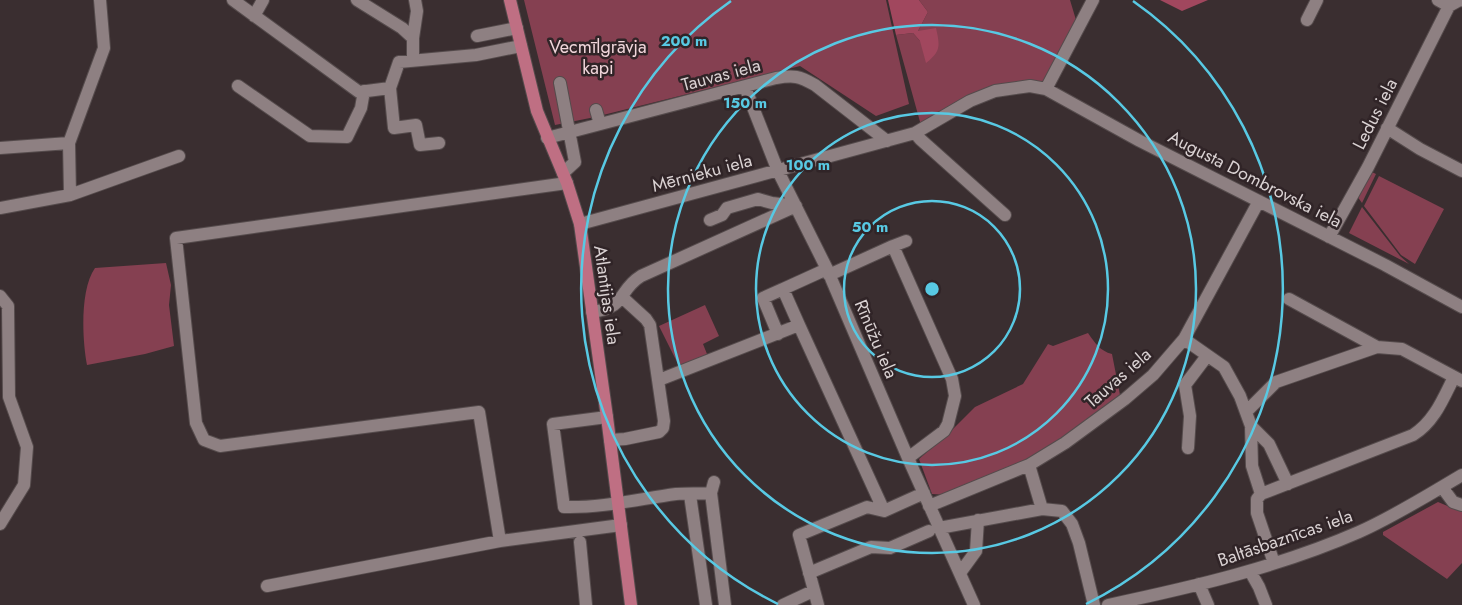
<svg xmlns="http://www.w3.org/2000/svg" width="1462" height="605" font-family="Jost,sans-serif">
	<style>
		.green { fill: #854051 }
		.forest { fill: #a1475e }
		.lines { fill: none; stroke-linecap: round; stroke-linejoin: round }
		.minor-casing { stroke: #554b4c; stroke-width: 14 }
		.major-casing { stroke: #554b4c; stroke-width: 14 }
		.minor { stroke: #8e8082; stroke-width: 12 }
		.major { stroke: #bf6f83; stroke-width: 12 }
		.ring { fill: none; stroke: #58c9e3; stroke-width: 2.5 }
		.labels { text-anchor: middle; stroke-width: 5; stroke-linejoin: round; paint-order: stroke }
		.park-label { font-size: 18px; fill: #f1d6db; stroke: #302427 }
		.street-label { font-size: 18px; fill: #dad2d3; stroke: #302427 }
		.centre { fill: #58c9e3; stroke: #302427; stroke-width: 2.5 }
		.ring-label { font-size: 15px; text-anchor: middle; font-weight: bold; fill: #58c9e3; stroke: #302427; stroke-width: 5; stroke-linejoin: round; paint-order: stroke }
	</style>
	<rect width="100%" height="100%" fill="#3a2e30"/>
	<path class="green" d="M524 0H886L909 104 876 116 800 66 595 117 555 125Z
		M919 0H1070L1076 20 1050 81 995 91 922 129 896 35 913 33 920 41 918 31 928 12Z
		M1370 171 1376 174 1362 203 1357 196Z
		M1379 176 1444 209 1415 264 1401 255 1364 206Z
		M1362 207 1400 256 1409 264 1349 233Z
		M166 263 171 285 169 305 174 346 145 354 87 365C82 339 80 289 95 268Z
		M705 305 719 336 703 344 707 354 679 366 659 326Z
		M1088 333C1095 343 1100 351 1112 354L1120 395 1040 454 948 495 932 494 919 459 949 433 975 407 1023 384 1048 344 1053 346Z
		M1438 502 1462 512V563L1447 579 1383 535V532Z"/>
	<path class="forest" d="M888 0H919L928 12 918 31 936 28C940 46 941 51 926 63L920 41 913 33 896 35Z
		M1160 0H1208L1182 11Z"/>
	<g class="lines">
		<g class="minor-casing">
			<path id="minor" d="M233 0 359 92 390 88 399 62 476 55 521 46
				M357 0 402 28 413 38V60
				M1438 0 1449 6 1458 1 1462 0
				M254 16 263 0
				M1307 20 1317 0
				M477 36 517 28
				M413 38 417 11 415 0
				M560 83 575 162 563 173
				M238 86 310 136 347 137 361 108 364 91
				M745 87 778 171 827 269 908 458 974 605
				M390 88 394 128 416 125 420 145 439 143
				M1046 89 1093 0
				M596 110 600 124
				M1387 128 1420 149 1462 171
				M915 133 920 139 1005 215
				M547 138 776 78C794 75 799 76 815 85L887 141
				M69 143 70 195
				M0 148 69 143 104 48 100 0
				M0 208 70 195 179 156
				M710 220 722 215 727 208 758 199 772 203 796 206
				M580 224 915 133 970 101 995 91 1030 86 1046 89 1140 141 1385 265 1462 307
				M1329 237 1368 167 1449 6
				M893 246 906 241
				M829 275 893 246 952 379 955 396 948 424 944 431 908 458
				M0 296 8 306 9 397 27 447 24 485 0 524
				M1289 299 1377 347 1402 349 1462 381
				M592 312C628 307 617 291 641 276L796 206
				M799 325 884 511
				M778 334 763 298 783 289
				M1184 339 1224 367 1240 396 1251 426 1252 466 1261 494 1257 499V513L1274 563
				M659 380 799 325 783 289 827 269
				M1246 412 1276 382 1377 347
				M607 417 553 424 564 507C602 508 639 499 676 494 687 493 699 494 711 493
				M1251 426 1269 444 1288 484
				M610 440 625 439 659 432 663 428 664 421 650 325 646 319 623 298
				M1188 448 1190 416 1185 385 1207 356
				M1029 465 1042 509
				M714 482 711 493 725 605
				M1442 487 1453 502 1462 505
				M1261 494 1413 435C1434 422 1443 399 1454 377
				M690 495 706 605
				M929 506 1029 465 1065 443 1125 399 1153 375 1184 339 1259 201
				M939 528 1042 509 1062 511 1072 524 1079 543 1094 605
				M500 541 479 412 220 446 204 440 196 423 176 238 567 183
				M580 542 586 605
				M1250 571 1259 587 1266 605
				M809 573 871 547 890 548 929 531
				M960 573 976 551 978 520
				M1199 584 1208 605
				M267 586 500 541 621 525
				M783 605 813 591
				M818 605 799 535 867 507 884 511 924 493
				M1108 605C1193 587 1279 567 1359 532 1395 516 1428 495 1462 475"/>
		</g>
		<g class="major-casing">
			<path id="major" d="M510 0 537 111 567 183 580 224 607 417 631 605"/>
		</g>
		<use href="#minor" class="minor"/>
		<use href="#major" class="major"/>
	</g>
	<g class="ring">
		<circle cx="932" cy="289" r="88"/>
		<circle cx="932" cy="289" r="176"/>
		<circle cx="932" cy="289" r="264"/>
		<path d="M778 604A351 351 0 0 1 731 1M1133 1A351 351 0 0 1 1086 604"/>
	</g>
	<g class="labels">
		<g class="park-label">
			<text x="598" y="53">Vecmīlgrāvja<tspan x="598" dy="21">kapi</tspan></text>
		</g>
		<g class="street-label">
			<text transform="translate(721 75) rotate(-15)" y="6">Tauvas iela</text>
			<text transform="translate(1375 114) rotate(-63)" y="6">Ledus iela</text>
			<text transform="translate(702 173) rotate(-15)" y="6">Mērnieku iela</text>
			<text transform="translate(1255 179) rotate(27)" y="6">Augusta Dombrovska iela</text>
			<text transform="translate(607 295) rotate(82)" y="6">Atlantijas iela</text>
			<text transform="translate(876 339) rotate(67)" y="6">Rīnūžu iela</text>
			<text transform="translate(1118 378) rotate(-41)" y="6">Tauvas iela</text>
			<text transform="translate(1285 538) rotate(-19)" y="6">Baltāsbaznīcas iela</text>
		</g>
	</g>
	<circle cx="932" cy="289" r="8" class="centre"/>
	<g class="ring-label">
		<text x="684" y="46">200 m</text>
		<text x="745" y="108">150 m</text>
		<text x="808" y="170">100 m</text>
		<text x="870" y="232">50 m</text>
	</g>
</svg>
